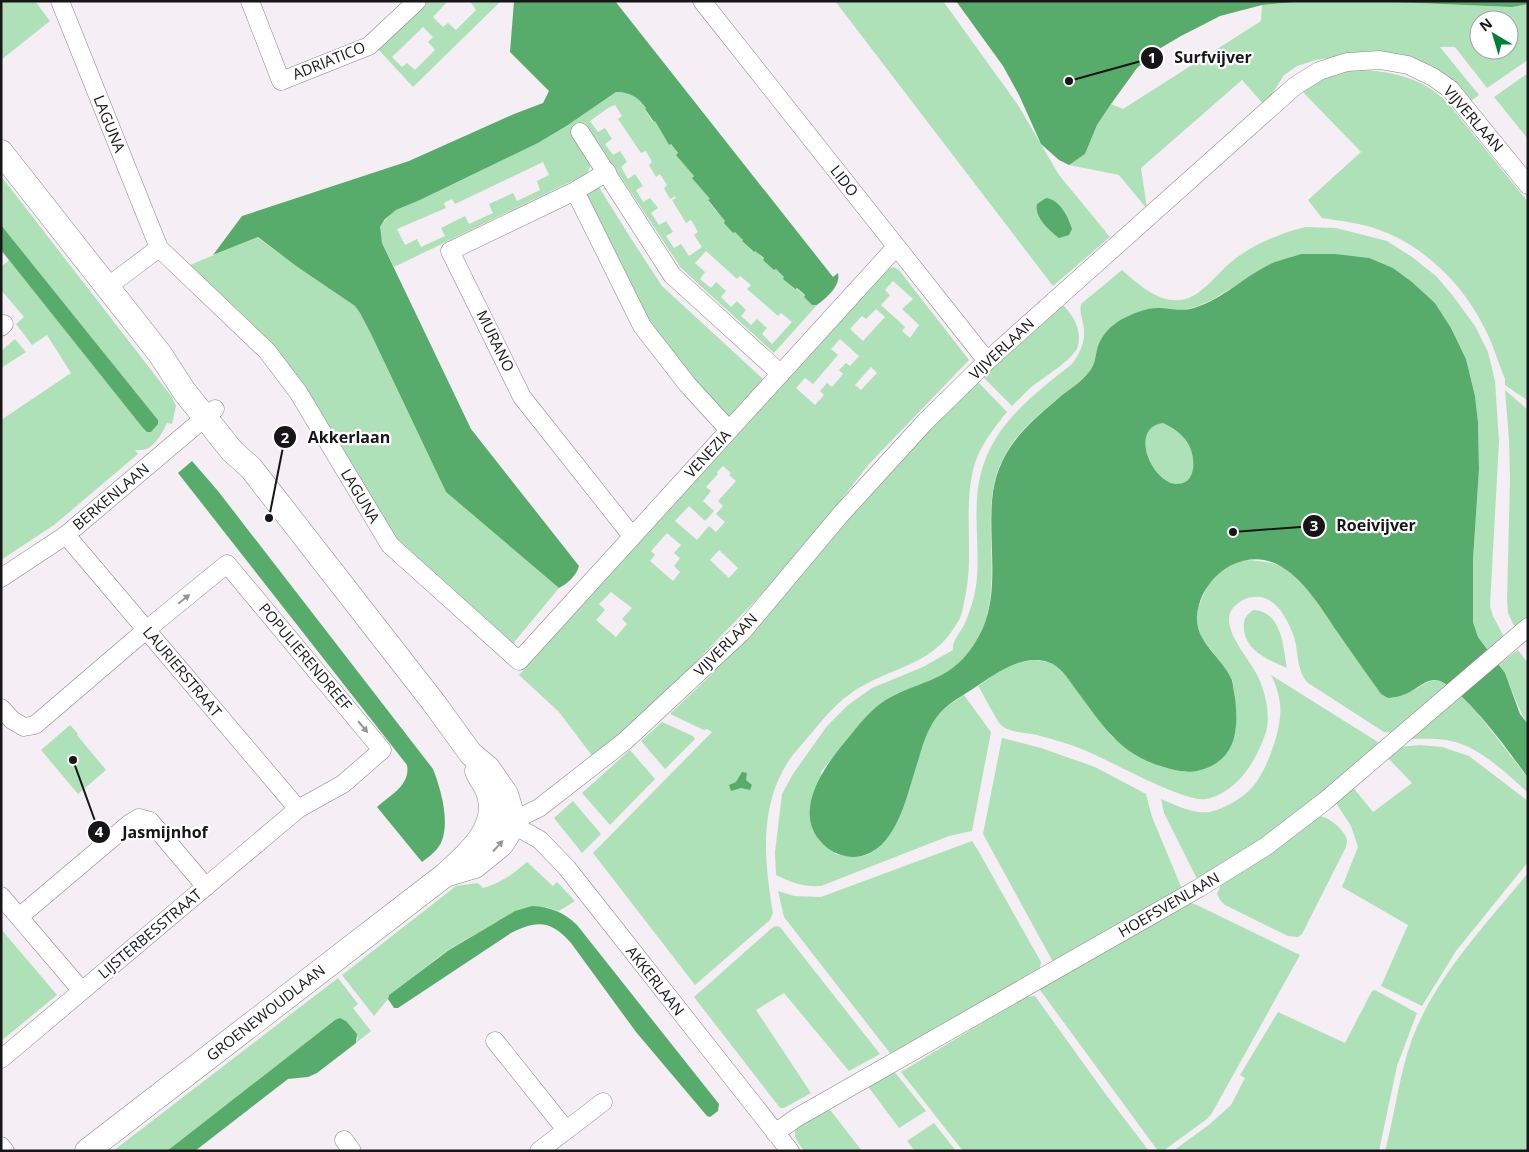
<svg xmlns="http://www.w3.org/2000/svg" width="1529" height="1152" font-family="'Open Sans',sans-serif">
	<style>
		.green { fill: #aee1b7; fill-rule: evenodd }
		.water { fill: #57ac6b; fill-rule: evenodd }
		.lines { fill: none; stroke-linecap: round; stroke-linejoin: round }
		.street-casing { stroke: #8b858a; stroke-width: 19 }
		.secondary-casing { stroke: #8b858a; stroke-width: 25 }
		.street { stroke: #fff; stroke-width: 18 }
		.secondary { stroke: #fff; stroke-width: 24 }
		.oneway { fill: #979697 }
		.labels { text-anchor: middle; stroke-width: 4.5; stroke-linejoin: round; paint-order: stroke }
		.street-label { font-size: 15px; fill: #171517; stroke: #fff }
		.leader { fill: none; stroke: #171517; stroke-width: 2 }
		.callout-dot { fill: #171517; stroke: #fff; stroke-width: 2 }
		.mark-label { font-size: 15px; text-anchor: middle; font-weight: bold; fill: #fff }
		.callout-label { font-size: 16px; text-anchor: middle; font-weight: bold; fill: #171517; stroke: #fff; stroke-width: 4.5; stroke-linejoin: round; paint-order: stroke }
	</style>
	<rect width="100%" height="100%" fill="#f5eef4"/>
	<path class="green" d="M1 1H35L50 21 1 60Z
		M427 1H448L433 17 443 27 448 23 456 30 476 10 470 1H501L413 87 378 49ZM423 27 433 37 428 42 435 50 415 70 407 63 402 67 392 57Z
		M835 1H943L1018 105 1059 175 1110 237 1053 286Z
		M1306 1H1370L1512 7 1528 4V60L1487 88 1455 47H1440L1479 95 1467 104 1433 72 1347 55 1316 60 1297 66 1284 75 1265 106 1242 80 1141 168 1147 209 1119 175 1069 165 1085 154 1097 125 1111 104 1123 109 1261 21 1262 5ZM1479 20H1509V50H1479Z
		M1350 69C1388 71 1419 75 1447 102L1528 202V401L1505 385V379C1498 362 1493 344 1485 329 1464 286 1427 248 1382 231 1363 223 1341 221 1322 218L1308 200 1361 152 1301 90 1324 72Z
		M1528 73V139L1494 97Z
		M616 92 628 93 638 99 639 98 646 108 645 110 653 122 655 121 669 145 671 144 694 176 692 177 710 199 708 201 717 212H718L743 240 742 241 753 252 755 250 774 270 776 269 785 277 784 279 794 289 796 288 805 296 804 297 812 305H817L774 353 681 268 585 123 572 132 591 164 587 174 394 267 382 243 380 234V227L389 215 396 210 420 200 538 143 568 125ZM615 105 622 116 618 119 641 153 646 151 652 162 649 165 656 177 660 174 667 185 664 188 670 199 675 196 676 198 672 200 686 223 691 220 698 232 694 235 702 247 689 256 681 244 674 248 666 236 673 232 666 221 659 225 651 213 658 208 650 198 643 202 636 190 643 186 635 174 628 179 621 167 627 162 620 151 613 155 605 144 612 139 605 128 598 132 590 121 608 108ZM543 162 549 175 537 181 540 190 517 201 513 193 489 204 493 213 469 224 465 216 441 228 445 236 421 247 417 239 405 245 397 229 446 208 444 203 452 199 455 204ZM706 251 737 279 740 276 751 285 747 289 778 316 781 313 792 322 772 344 762 334 767 328 757 319 751 325 741 316 746 310 737 301 731 307 721 297 726 291 716 282 711 288 700 279 705 272 695 263Z
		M1 176 172 397 176 406 172 424 167 423C163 432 156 444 147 449 144 450 138 450 135 450L138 454 54 525 1 560V420L71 373 47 335 32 345 16 324 24 317 1 290V267L9 260 61 324 158 424V420L1 225Z
		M597 184 630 237 662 286 763 379 728 419 691 380 647 323 581 193Z
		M1305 227 1336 228 1387 241 1412 257 1436 276 1453 296 1475 326 1488 352 1495 381 1499 441 1490 606 1493 616 1505 639 1490 652 1478 637 1473 622V560L1479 469 1478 422 1475 396 1466 359 1451 328 1435 303 1412 282 1393 268 1301 254 1274 263 1210 301 1195 307 1179 311 1158 308 1143 311 1125 317 1114 324 1096 359 1093 369C1064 397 1026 418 1006 453 972 510 1011 585 975 644 959 669 940 677 915 687 908 690 900 692 894 696 863 715 843 744 821 772L835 854C846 856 859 859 869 854 911 834 910 754 935 719 942 708 954 702 964 695L991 732 972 831 949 836 821 886C804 887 792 883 776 875L775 852 782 794 793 774 827 726 848 705 872 688 923 667 953 650C952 640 961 632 965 623 970 611 974 599 976 586 980 557 975 528 977 499 981 434 1025 401 1072 364 1080 353 1085 343 1084 329 1083 320 1079 313 1081 304L1122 270C1140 286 1166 310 1193 296 1209 287 1221 269 1236 258 1257 242 1280 234 1305 227Z
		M257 237 296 266 355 306 360 313 371 334 446 492 559 588 511 646 395 540 290 367 190 265Z
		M894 267 899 270 969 360 869 464 802 550 755 601 644 715 593 757 559 712 519 675 888 269ZM893 281 913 299 902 309 919 325 910 338 902 331 905 327 881 305 890 295 885 290ZM876 309 885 317 863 341 850 329 862 316 866 319ZM840 339 859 356 850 366 846 363 839 370 843 374 832 387 827 383 820 391 824 395 815 405 796 388 805 378 813 384 838 355 831 349ZM871 367 877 373 861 390 855 385ZM723 466 731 473 729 475 736 481 718 501 723 506 716 514 725 522 716 532 709 526 697 540 675 521 689 506 705 521 714 511 703 501 711 491 706 487 718 474 717 472ZM667 533 681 545 674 553 680 558 674 566 680 572 673 581 650 561 655 555 651 551ZM719 550 738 568 729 578 710 560ZM611 592 632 608 622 619 627 624 616 637 596 620 605 610 599 604Z
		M1062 304C1073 315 1082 329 1078 346 1074 360 1040 379 1028 390 1023 395 1017 401 1012 406L982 376Z
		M15 339 26 352 1 368V351Z
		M977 381 1007 412C993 429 978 448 973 470 963 513 975 559 964 602 963 608 962 615 959 620 935 663 903 664 864 685 843 696 829 712 814 730 807 739 799 747 792 756 758 803 764 860 773 913L770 920 695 985 593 853 712 732 707 729 704 730 670 714 710 676 741 638 879 482Z
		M1505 390 1528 410V619L1516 630 1508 613 1507 601 1510 479 1509 439Z
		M1163 423C1173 428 1181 433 1187 442 1196 455 1199 485 1176 484 1153 482 1127 428 1163 423Z
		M1244 560C1277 561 1288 566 1309 591L1381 694C1388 694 1399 697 1405 694 1422 688 1431 672 1449 686L1394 733 1384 732 1308 683C1296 670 1299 653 1294 637 1288 620 1275 594 1254 597 1248 597 1242 600 1237 604 1214 622 1247 655 1256 673 1265 689 1271 714 1266 732 1257 760 1237 793 1206 799 1186 803 1112 762 1091 753 1074 745 1055 740 1037 735 1026 732 1009 733 1001 725 996 720 983 693 978 686L1005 668 1021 662 1035 660 1049 662 1061 669 1113 738 1184 772 1201 770 1216 763 1236 730V714L1233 681 1222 664 1202 638 1196 623 1198 608 1209 582 1225 568Z
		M1253 610C1282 611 1283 646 1287 668 1269 660 1247 652 1244 630 1243 620 1245 616 1253 610Z
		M1518 650 1528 663V724C1515 706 1512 683 1499 664Z
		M1271 675 1381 744 1288 821 1198 881 1164 813 1161 799C1175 805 1193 814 1209 812 1225 809 1245 797 1255 784 1268 767 1283 726 1280 704 1279 694 1276 684 1271 675Z
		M1461 695 1469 702 1528 778V793C1508 774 1478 746 1451 741 1437 738 1422 739 1408 739Z
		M662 722 693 736 695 739 665 769 641 741Z
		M70 725 78 734 77 735 106 770 78 794 41 750Z
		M1002 738 1041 748 1095 767 1146 794 1152 817 1182 889 1053 962 983 834Z
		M1420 745 1442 747 1469 756 1528 801V862L1456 951 1422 1006 1381 986 1408 925 1342 887 1358 847 1351 826 1334 800 1351 785 1373 812 1412 783 1387 757 1399 747Z
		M630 750 655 779 610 825 582 793Z
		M573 801 601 834 582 853 554 818Z
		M1318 816C1328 816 1345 830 1347 840 1347 842 1346 847 1345 849L1302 934 1298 937 1288 936 1225 905 1220 900 1217 894 1222 882Z
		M972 841 979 852 1041 962 1039 973 893 1057 784 917 778 891 794 896 821 897Z
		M527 862 553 886 557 882 575 901 559 911 546 907 498 921 448 950 389 995 388 999 374 1016 342 975 456 886 478 883 483 888C500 884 514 873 527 862Z
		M1528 873V1151H1385C1395 1114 1399 1075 1412 1039 1436 976 1486 924 1528 873Z
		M1191 903 1197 905 1300 955 1212 1113 1207 1119 1163 1151H1158L1040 990V986L1184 904Z
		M776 926 780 927 880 1054 849 1071 784 993 756 1010 811 1093 784 1108H780L694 997 772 928Z
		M1 929 57 995 1 1041Z
		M338 978 358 1004 353 1008 371 1031 356 1043 358 1038 343 1019 335 1020 167 1151H113Z
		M1375 990 1417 1013 1397 1066 1379 1151H1173L1210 1124 1231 1105 1245 1078 1240 1075 1278 1012 1345 1043 1372 991Z
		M1035 996 1104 1092 1149 1151H963L901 1072 1025 997Z
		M893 1070 926 1111 899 1128 867 1085Z
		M828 1107 862 1151H804C800 1145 794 1139 795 1132 797 1124 820 1112 828 1107Z
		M934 1123 956 1151H915L907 1141Z"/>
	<path class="water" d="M514 1H615L833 277 838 273C841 286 826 298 817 305H812L804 297 805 295 797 288 795 289 783 279 784 277 776 269 774 270 763 260 764 258 755 251 754 252 742 241 743 240 735 232 733 233 724 223 725 221 708 200 710 199 692 178 694 176 676 155 678 153 671 144 669 145 655 121 654 122 645 109 646 108C638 97 630 92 616 92L568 125 538 143 420 200 396 210 385 219 380 227 382 243 471 429 579 566C577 575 567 584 559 588L446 492 371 334 360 313 355 306 296 266 258 237 213 255 242 216 409 161 514 114 543 103 549 91 510 52Z
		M956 1H1306L1262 5 1220 16 1181 36 1159 49 1137 68 1111 104 1097 125 1085 154 1069 165 1059 160 1041 144 1019 95 1003 66Z
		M1370 1H1528V4L1512 7Z
		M1046 198C1060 200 1068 216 1072 229L1069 235 1059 238C1049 230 1034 217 1037 204Z
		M1 225 158 420V424L151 432H147L143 428 1 250Z
		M1301 254H1335L1369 258 1393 268 1412 282 1435 303 1451 328 1466 359 1475 396 1478 422 1479 469 1473 560V622L1478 637 1505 673 1520 714 1528 724V778C1514 758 1458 679 1434 680 1422 681 1414 692 1403 695 1398 697 1393 697 1388 698L1381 694C1366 673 1352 653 1338 633 1314 598 1283 541 1232 565 1213 574 1199 594 1197 616 1195 642 1222 657 1232 680 1233 684 1234 693 1235 698 1239 731 1236 762 1197 771 1185 773 1173 770 1161 766 1118 754 1099 720 1074 687 1067 677 1060 666 1048 662 1023 654 999 672 980 684 965 695 946 703 936 718 927 730 922 747 918 761 908 790 899 844 865 855 851 860 834 855 823 844 790 812 826 764 848 738 858 726 868 713 880 704 914 680 947 685 973 646 1005 600 986 543 993 492 1000 447 1028 424 1061 396 1070 389 1082 381 1089 372 1096 364 1095 356 1098 346 1102 335 1111 325 1122 319 1132 314 1146 308 1157 308 1171 308 1179 312 1194 308 1224 299 1247 274 1275 262 1283 259 1293 257 1301 254ZM1163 423C1173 428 1181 433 1187 442 1196 455 1198 485 1176 484 1152 482 1128 428 1163 423Z
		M192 461 218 491 433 769C441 789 453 830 437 849 433 854 427 858 422 862L377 807C389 796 411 785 407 765L178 473Z
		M742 772 747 773 746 780 752 785 750 790 741 788 731 791 729 785 736 782Z
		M532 906C550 907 564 912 577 925L719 1104 718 1111 710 1117 707 1116 636 1032 571 943C551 920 537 920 511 933L398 1008H394L388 999 389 995 449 950 515 911Z
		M340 1018 346 1021 357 1034 356 1043 317 1073 308 1077 288 1079 195 1151H167L335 1020Z"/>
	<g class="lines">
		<g class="street-casing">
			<path id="street" d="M60 1 159 248 267 351 298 392 390 545 519 661 896 247
				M250 1 281 81 369 46 417 1
				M702 1 987 361
				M580 132 672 275 781 374
				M607 172 575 191 450 251 522 397 632 536
				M575 191 642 326 687 384 729 430
				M107 287 159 248
				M1 327 4 324
				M66 535 298 809
				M1 578 66 535 215 409
				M1 708 12 720 24 727 35 725 146 630 227 564 382 750 343 784 298 809 1 1059
				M503 819 540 840 567 868 790 1151
				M510 822 539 808 625 741 742 632 841 514 925 422 987 361 1295 86 1319 71 1347 62 1380 60 1408 65 1433 77 1450 89 1528 185
				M1 896 82 991
				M19 917 129 824 139 818 150 821 206 887
				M495 1041 566 1130
				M775 1133 796 1118 1199 888 1265 847 1325 801 1528 627
				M344 1140 352 1151
				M1 1146 5 1151
				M539 1151 603 1102"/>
		</g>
		<g class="secondary-casing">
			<path id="secondary" d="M1 152 160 354 184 391 232 451 251 468 434 703 471 754 488 768 506 794 510 807V822L508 834 501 845 475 866 445 875
				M87 1151 445 875C467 855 499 829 489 795 487 786 480 779 477 771"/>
		</g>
		<use href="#street" class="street"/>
		<use href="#secondary" class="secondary"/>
	</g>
	<defs><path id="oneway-solid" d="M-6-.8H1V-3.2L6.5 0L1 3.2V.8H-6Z" transform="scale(1.25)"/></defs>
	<g class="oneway">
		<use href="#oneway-solid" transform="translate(184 599) rotate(-39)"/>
		<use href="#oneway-solid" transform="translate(363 727) rotate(50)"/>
		<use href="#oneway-solid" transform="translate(498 846) rotate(-47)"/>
	</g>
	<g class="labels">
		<g class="street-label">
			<text transform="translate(329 61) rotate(-22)" y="5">ADRIATICO</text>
			<text transform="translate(1473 119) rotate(49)" y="5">VIJVERLAAN</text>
			<text transform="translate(109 124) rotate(68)" y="5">LAGUNA</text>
			<text transform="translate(844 181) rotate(52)" y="5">LIDO</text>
			<text transform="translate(495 341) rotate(64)" y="5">MURANO</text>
			<text transform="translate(1002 349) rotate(-43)" y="5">VIJVERLAAN</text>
			<text transform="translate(708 454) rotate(-47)" y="5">VENEZIA</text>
			<text transform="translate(360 496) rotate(59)" y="5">LAGUNA</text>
			<text transform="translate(111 497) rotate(-40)" y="5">BERKENLAAN</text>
			<text transform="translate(726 645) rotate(-45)" y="5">VIJVERLAAN</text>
			<text transform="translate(305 657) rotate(50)" y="5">POPULIERENDREEF</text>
			<text transform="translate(182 672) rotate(50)" y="5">LAURIERSTRAAT</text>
			<text transform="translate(1169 905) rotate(-30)" y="5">HOEFSVENLAAN</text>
			<text transform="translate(150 934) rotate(-40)" y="5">LIJSTERBESSTRAAT</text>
			<text transform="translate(655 981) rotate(52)" y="5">AKKERLAAN</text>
			<text transform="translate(266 1013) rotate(-38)" y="5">GROENEWOUDLAAN</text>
		</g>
	</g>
	<path class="leader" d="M1069 81L1152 58M269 518L285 437M1233 532L1314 526M73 760L99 832"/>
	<g class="callout-dot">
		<circle cx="1069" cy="81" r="5"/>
		<circle cx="269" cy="518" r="5"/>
		<circle cx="1233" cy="532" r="5"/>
		<circle cx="73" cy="760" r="5"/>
		<circle cx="1152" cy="58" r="12"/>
		<circle cx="285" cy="437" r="12"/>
		<circle cx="1314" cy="526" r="12"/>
		<circle cx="99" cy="832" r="12"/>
	</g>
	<g class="mark-label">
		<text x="1152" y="63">1</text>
		<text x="285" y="443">2</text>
		<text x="1314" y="531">3</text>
		<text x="99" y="837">4</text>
	</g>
	<g class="callout-label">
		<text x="1213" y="63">Surfvijver</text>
		<text x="349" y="443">Akkerlaan</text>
		<text x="1376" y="531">Roeivijver</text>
		<text x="165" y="838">Jasmijnhof</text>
	</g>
	<rect width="1529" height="1152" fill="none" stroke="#171517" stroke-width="5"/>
	<g transform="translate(1494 35) rotate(322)"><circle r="24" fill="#ffffff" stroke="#a2a1a2"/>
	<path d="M0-4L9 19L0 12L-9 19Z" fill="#027f38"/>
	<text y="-8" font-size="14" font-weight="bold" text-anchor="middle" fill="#171517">N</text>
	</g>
</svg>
